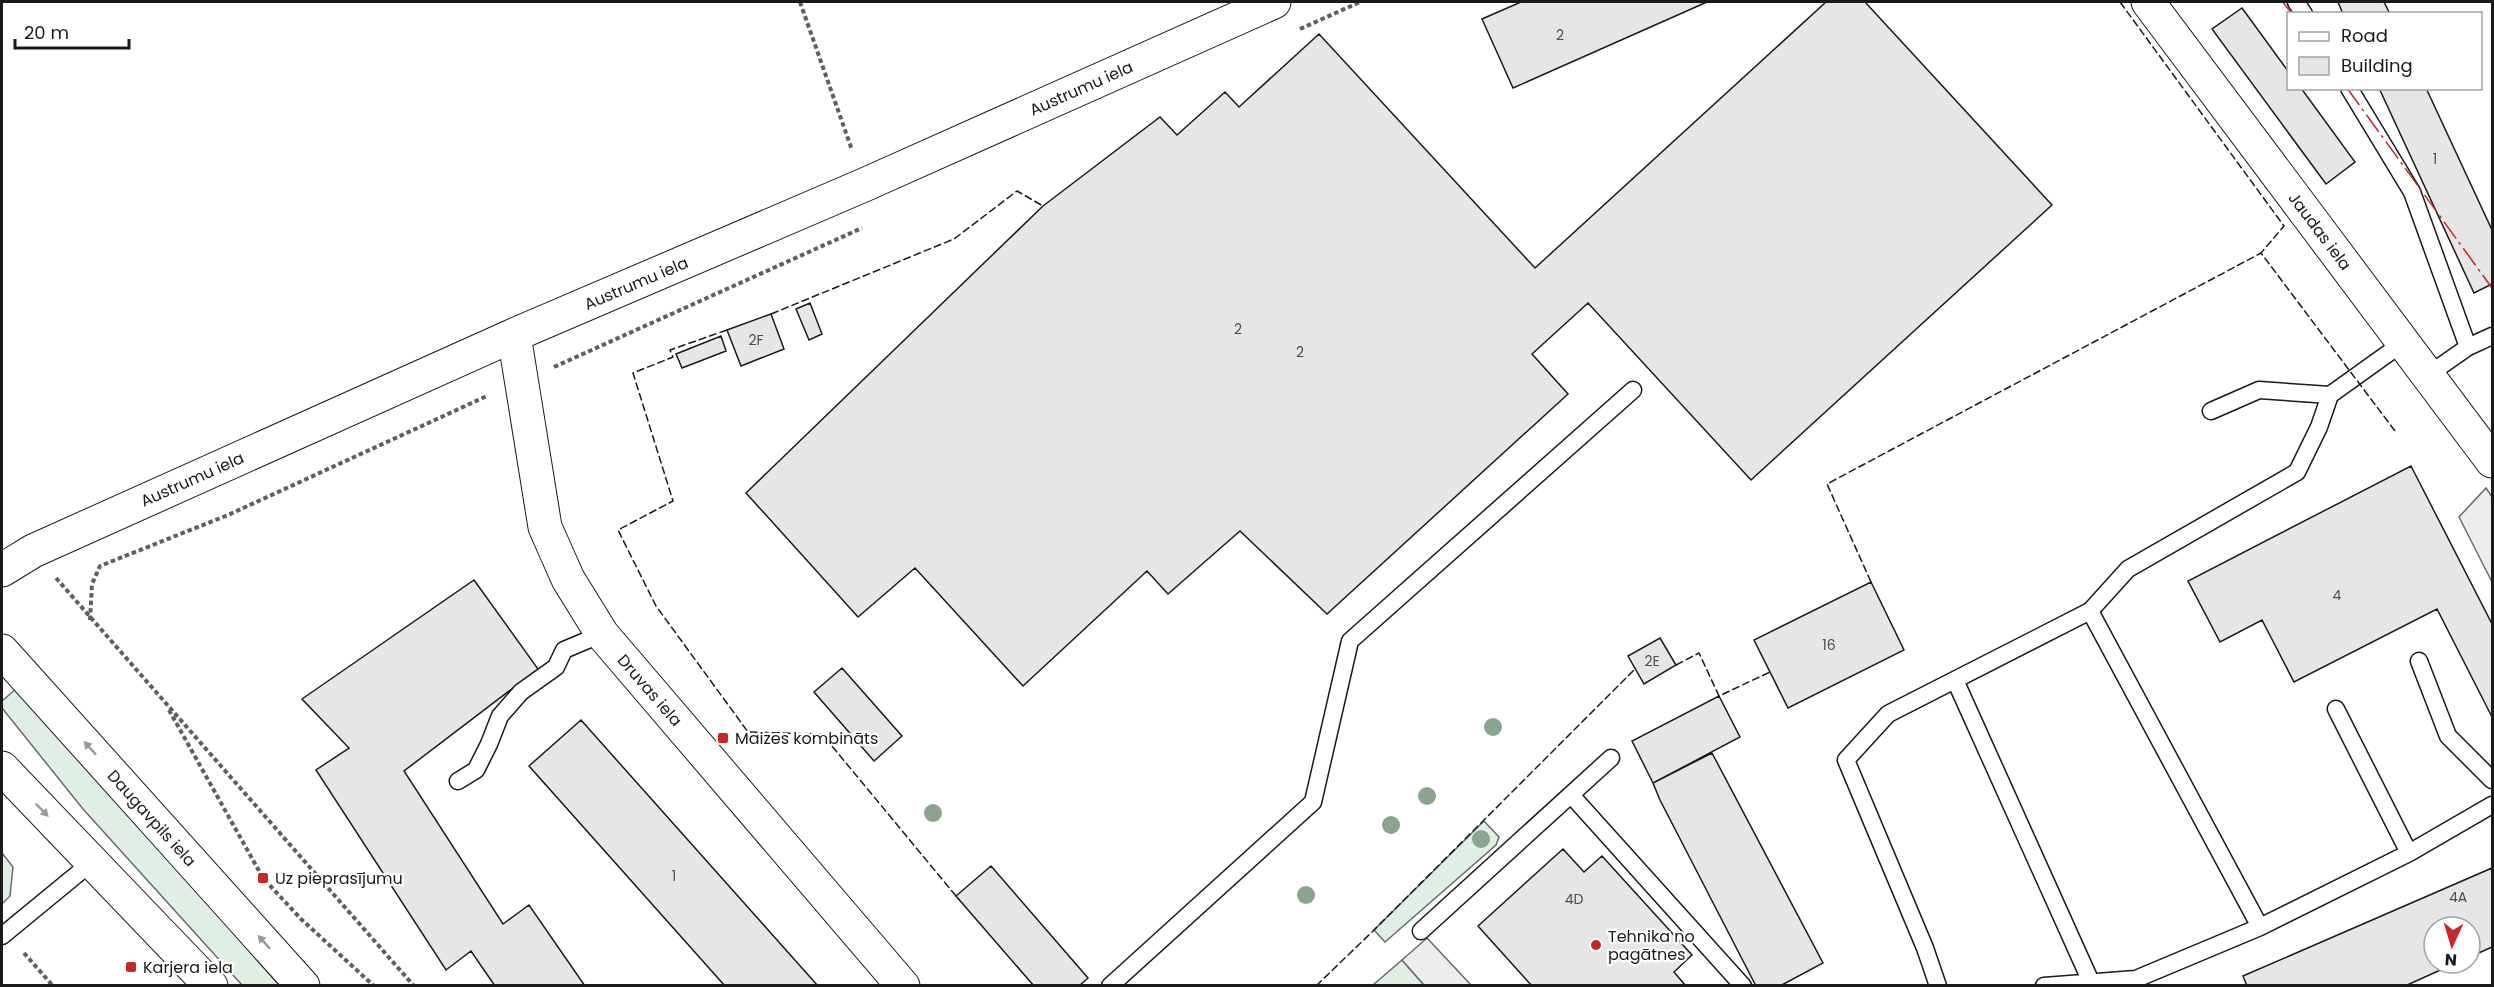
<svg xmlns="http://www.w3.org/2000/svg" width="2494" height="987" font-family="Poppins,sans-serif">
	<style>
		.grass { fill: #e0efe3; stroke: #6a6a6a; stroke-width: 1.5 }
		.parking { fill: #ededed; stroke: #6a6a6a; stroke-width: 1.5 }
		.building { fill: #e6e6e6; stroke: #1a1a1a; stroke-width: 1.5 }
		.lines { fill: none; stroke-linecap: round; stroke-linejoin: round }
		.lane-casing { stroke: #1a1a1a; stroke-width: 19 }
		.street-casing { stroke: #1a1a1a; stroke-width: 35 }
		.highway-casing { stroke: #1a1a1a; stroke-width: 35 }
		.path { stroke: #5f5f5f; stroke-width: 4; stroke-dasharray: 4.5 3; stroke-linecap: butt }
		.lane { stroke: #fff; stroke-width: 16 }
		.street { stroke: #fff; stroke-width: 33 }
		.highway { stroke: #fff; stroke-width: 33 }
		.fence { stroke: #1a1a1a; stroke-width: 1.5; stroke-dasharray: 8 3; stroke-linecap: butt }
		.power { stroke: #c62828; stroke-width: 1.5; stroke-dasharray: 21 4.5 3 4.5; stroke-linecap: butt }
		.tree { fill: #8aa48f }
		.oneway { fill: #989898 }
		.poi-dot { fill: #c62828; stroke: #fff; stroke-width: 2 }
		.labels { text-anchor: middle; stroke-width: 4.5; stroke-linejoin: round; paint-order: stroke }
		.number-label { font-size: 14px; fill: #4d4d4d }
		.street-label { font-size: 16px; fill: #1a1a1a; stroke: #fff }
		.poi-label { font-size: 16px; fill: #1a1a1a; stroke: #fff; text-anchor: start }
	</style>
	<rect width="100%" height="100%" fill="#fff"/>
	<path class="grass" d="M17 688 279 985H242L83 809 2 708V701Z
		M1484 821 1499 837 1496 845 1385 942 1374 930Z
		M2 853 13 867 10 896 2 904Z
		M1402 960 1424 985H1373Z"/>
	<path class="parking" d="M2486 488 2492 497V582L2459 517Z
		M1427 938 1471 985H1424L1402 960Z"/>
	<path class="building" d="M1521 2H1707L1513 88 1482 19Z
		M1826 2H1865L2052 205 1751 480 1588 303 1532 354 1568 394 1327 614 1240 531 1168 594 1147 571 1023 686 915 568 858 617 746 493 1043 206 1160 117 1177 135 1225 92 1239 107 1319 34 1535 268Z
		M2338 2H2384L2390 14H2343Z
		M2242 8 2288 71V88H2301L2355 162 2326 184 2212 29Z
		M2379 88H2426L2492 230V284L2474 293Z
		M810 303 822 334 809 340 796 309Z
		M771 314 784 349 741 366 727 330Z
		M721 336 726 351 682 368 676 354Z
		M2411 466 2492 624V717L2437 609 2294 682 2262 620 2220 642 2188 581Z
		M474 580 538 669 404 771 503 924 529 905 585 986H495L471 951 446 970 316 770 349 748 302 699Z
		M1871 582 1904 650 1788 708 1754 640Z
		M1660 638 1676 665 1644 684 1628 656Z
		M842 668 902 736 874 761 814 692Z
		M1719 696 1740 737 1653 783 1632 741Z
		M581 720 818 986H725L529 766Z
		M1712 753 1823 963 1780 986H1756L1660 800 1653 783Z
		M1563 849 1584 872 1602 856 1692 955 1674 972 1686 986H1532L1478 926Z
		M991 866 1088 978 1079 986H1034L956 896Z
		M2492 868V947L2470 957V927H2434V963H2456L2405 986H2247L2243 976Z"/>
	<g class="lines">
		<g class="lane-casing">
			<path id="lane" d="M2296 2 2304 14
				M2349 88 2412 192 2468 347
				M2428 375 2468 347 2492 336
				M2211 411 2259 390 2330 395
				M2419 661 2448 736 2492 780
				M1955 680 2091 982
				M2336 709 2409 853
				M458 781 476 770 489 744 500 716 521 692 556 667 564 650 602 634
				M1572 796 1743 986
				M2260 927 2090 611 2128 569 2297 472 2319 427 2330 395 2404 342
				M1421 931 1611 758
				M2 936 92 862
				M1110 986 1313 802 1350 641 1633 390
				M1938 986 1925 948 1846 760 1888 714 2090 611
				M2044 986 2136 979 2260 927 2409 853 2492 805"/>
		</g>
		<g class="street-casing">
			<path id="street" d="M2148 2 2492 461
				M514 335 545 527 568 579 602 634 903 986
				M2 570 33 551 514 335 864 185 1274 2"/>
		</g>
		<g class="highway-casing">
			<path id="highway" d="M2 651 303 986
				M2 768 211 986"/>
		</g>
		<path class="path" d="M800 2 852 150
			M1300 29 1360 2
			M554 367 862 228
			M56 578 414 986
			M90 620 92 584 100 566 228 515 487 396
			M169 710 263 878 301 919 374 986
			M24 953 53 986"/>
		<use href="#lane" class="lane"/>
		<use href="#street" class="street"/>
		<use href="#highway" class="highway"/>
		<path class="fence" d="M2120 2 2284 226 2261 253
			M771 314 954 239 1017 191 1043 206
			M727 330 670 350 673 357 633 373 673 501 618 530 656 606 748 732 822 734 956 896
			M1871 582 1827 484 2261 253 2395 431
			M1676 665 1699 653 1719 696 1770 672
			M1316 986 1374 930 1636 668"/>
		<path class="power" d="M2283 2 2292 14
			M2347 88 2492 288"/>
	</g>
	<g class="tree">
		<circle cx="1493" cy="727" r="9"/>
		<circle cx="1427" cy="796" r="9"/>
		<circle cx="933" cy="813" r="9"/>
		<circle cx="1391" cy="825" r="9"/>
		<circle cx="1481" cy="839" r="9"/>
		<circle cx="1306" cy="895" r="9"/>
	</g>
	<defs><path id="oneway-solid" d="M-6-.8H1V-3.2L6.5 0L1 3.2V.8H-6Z" transform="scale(1.5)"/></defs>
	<g class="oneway">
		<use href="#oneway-solid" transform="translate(90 748) rotate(-132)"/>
		<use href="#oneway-solid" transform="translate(42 810) rotate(46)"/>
		<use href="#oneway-solid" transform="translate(264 942) rotate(-132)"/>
	</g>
	<g class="poi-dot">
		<rect x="717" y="732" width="12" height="12" rx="3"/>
		<rect x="257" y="872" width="12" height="12" rx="3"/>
		<circle cx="1596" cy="945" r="6"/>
		<rect x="125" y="961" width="12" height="12" rx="3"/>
	</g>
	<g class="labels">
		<g class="number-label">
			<text x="1560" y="40">2</text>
			<text x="2435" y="164">1</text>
			<text x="1238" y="334">2</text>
			<text x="756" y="345">2F</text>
			<text x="1300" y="357">2</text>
			<text x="2337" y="600">4</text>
			<text x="1829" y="650">16</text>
			<text x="1652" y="666">2E</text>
			<text x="674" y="881">1</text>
			<text x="2458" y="902">4A</text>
			<text x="1574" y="904">4D</text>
		</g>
		<g class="street-label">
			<text transform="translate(1081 88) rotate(-24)" y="6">Austrumu iela</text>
			<text transform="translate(2320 231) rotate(53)" y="6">Jaudas iela</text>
			<text transform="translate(636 283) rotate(-23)" y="6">Austrumu iela</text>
			<text transform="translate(192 479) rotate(-24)" y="6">Austrumu iela</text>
			<text transform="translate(650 690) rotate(49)" y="6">Druvas iela</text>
			<text transform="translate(152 818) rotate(48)" y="6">Daugavpils iela</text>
		</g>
		<g class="poi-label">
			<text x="735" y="744">Maizes kombināts</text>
			<text x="275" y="884">Uz pieprasījumu</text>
			<text x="1608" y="942">Tehnika no<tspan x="1608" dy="18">pagātnes</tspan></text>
			<text x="143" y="973">Karjera iela</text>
		</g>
	</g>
	<rect width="2494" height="987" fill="none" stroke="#1a1a1a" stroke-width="6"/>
	<rect x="2287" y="12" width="195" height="78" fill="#ffffff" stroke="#a3a3a3" stroke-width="1.5"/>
	<rect x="2299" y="32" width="30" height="9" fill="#ffffff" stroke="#a3a3a3" stroke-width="1.5"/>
	<text x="2341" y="42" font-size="18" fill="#1a1a1a">Road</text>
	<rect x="2299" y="57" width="30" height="18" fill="#e6e6e6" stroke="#a3a3a3" stroke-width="1.5"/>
	<text x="2341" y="72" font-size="18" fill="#1a1a1a">Building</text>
	<g transform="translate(2452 945) rotate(184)"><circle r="28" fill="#ffffff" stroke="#a3a3a3" stroke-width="1.5"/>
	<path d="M0-4.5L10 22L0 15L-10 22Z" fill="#c62828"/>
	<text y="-9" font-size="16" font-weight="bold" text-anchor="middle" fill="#1a1a1a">N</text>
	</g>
	<path d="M15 39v9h114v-9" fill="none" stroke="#1a1a1a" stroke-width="3"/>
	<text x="24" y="39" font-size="18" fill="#1a1a1a" stroke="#ffffff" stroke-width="4.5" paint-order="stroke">20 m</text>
</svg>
